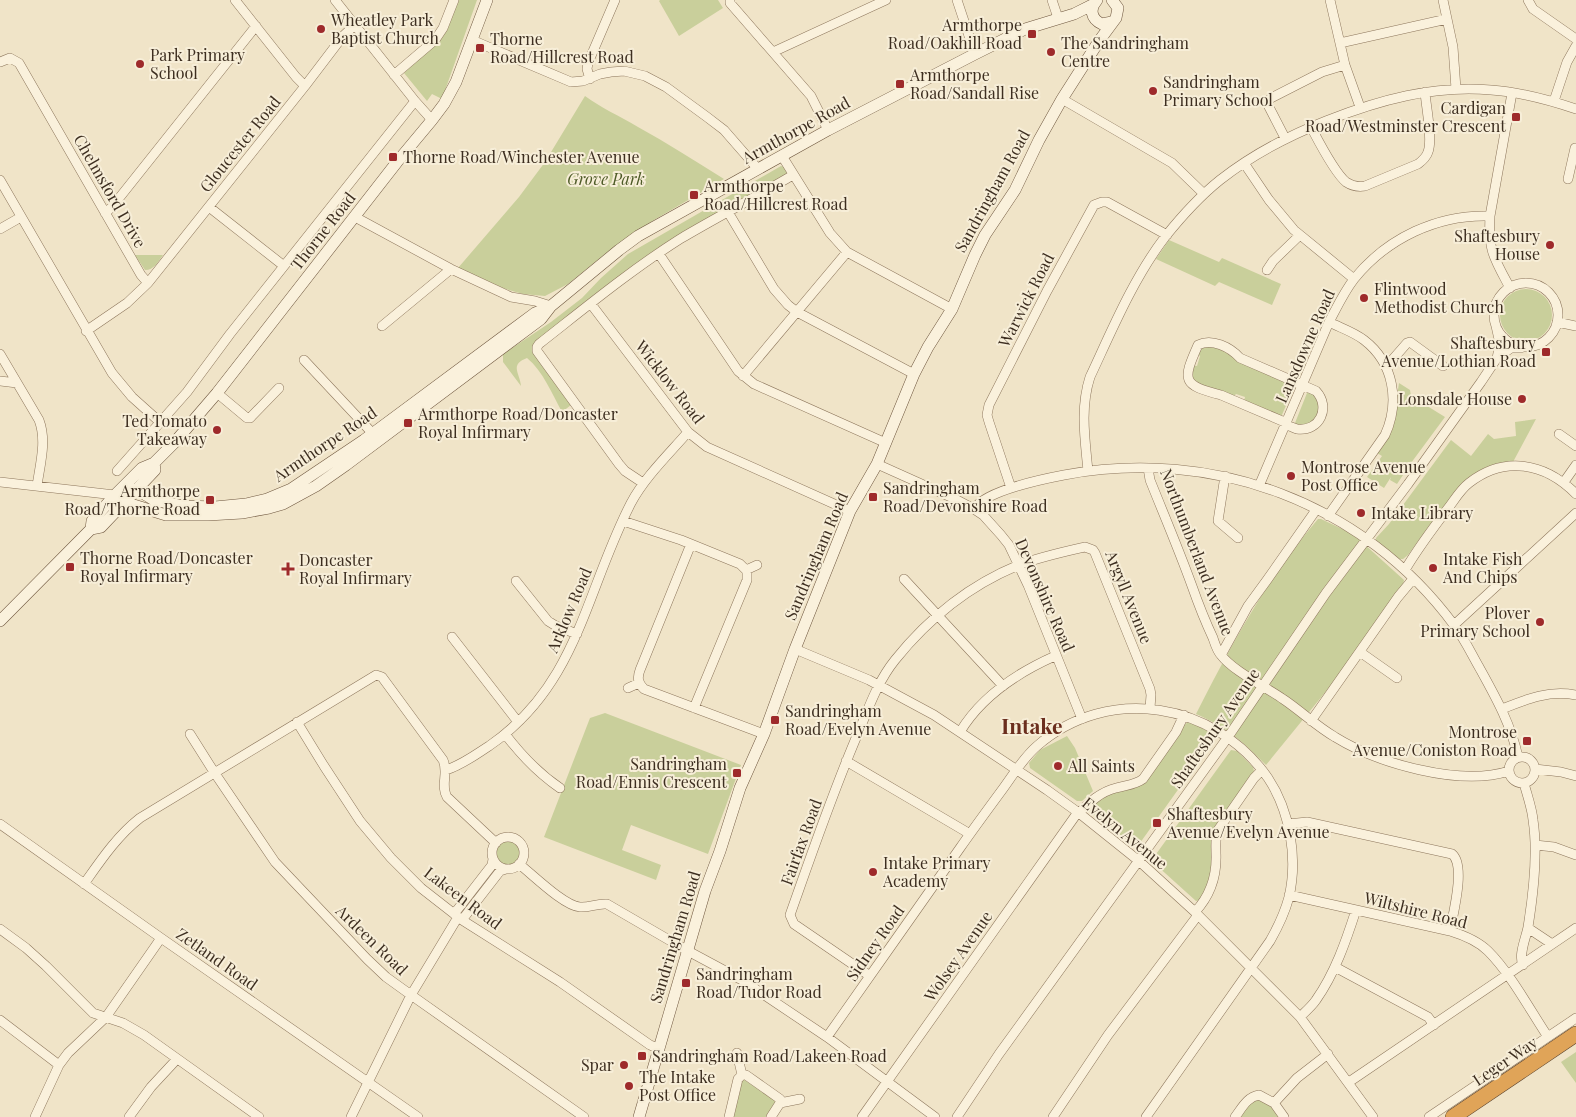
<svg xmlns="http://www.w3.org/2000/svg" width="1576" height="1117" font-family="'Playfair Display',serif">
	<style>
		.green { fill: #c9cf9b }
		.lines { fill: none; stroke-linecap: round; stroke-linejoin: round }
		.street-casing { stroke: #8d765c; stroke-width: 10 }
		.secondary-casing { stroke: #6f573f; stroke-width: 12 }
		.highway-casing { stroke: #5b4430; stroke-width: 16 }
		.street { stroke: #faf1dc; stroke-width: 9 }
		.secondary { stroke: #faf1dc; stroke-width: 11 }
		.highway { stroke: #e0a458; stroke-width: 15 }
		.poi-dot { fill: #9e2a2b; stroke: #f7eed8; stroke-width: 2 }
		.labels { text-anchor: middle; stroke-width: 4; stroke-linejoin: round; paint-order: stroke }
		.poi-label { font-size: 16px; fill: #3d2e20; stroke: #f7eed8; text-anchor: start }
		.street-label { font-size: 16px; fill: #3d2e20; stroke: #f7eed8 }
		.park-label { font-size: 16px; font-style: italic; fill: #4d5a26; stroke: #f7eed8 }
		.district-label { font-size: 21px; font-weight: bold; fill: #6b2e1e; stroke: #f7eed8 }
	</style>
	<rect width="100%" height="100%" fill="#f0e4c8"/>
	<path class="green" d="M459 0H477L442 99 432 94 427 101 404 73 430 49 446 30Z
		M660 0H718L723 8 679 36 659 1Z
		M585 96C601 108 620 116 638 127 667 143 695 161 724 179L654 220 609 251 568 284 545 296 523 294 495 286 458 268 519 197 545 162Z
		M781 166 784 167 787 173 783 177 728 209 540 338 533 347 535 353 571 405 562 412C552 394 543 371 527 358 509 365 520 373 521 386L503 362V354L551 322 582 298 601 278 628 254Z
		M1169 240 1219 262 1222 258 1281 284 1272 305 1219 282 1215 286 1156 259Z
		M135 255H163C158 262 154 270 145 270Z
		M1500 315a26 26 0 1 1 52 0a26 26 0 1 1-52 0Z
		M1211 344 1295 385 1281 417 1244 402 1245 397 1236 394 1233 397 1192 381 1193 365 1197 366 1200 356 1197 354 1198 348Z
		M1399 383 1410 390 1411 396 1445 417 1411 463 1397 484 1390 480 1391 477 1384 488 1367 477 1382 456 1377 453 1394 416Z
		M1314 392 1322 407 1314 422 1297 427 1295 423 1307 393Z
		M1536 419 1513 462 1490 466 1474 475 1461 486 1429 526 1408 555 1403 559H1399L1376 543V538L1389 524 1451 440 1471 456 1488 434 1494 439 1516 436 1515 422Z
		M1318 519H1321L1353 534 1404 580 1403 585 1336 679 1266 765C1242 741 1228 728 1196 714 1231 645 1267 578 1318 519Z
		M605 713 741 765 708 854 631 825 622 850 661 865 656 880 544 837 590 718Z
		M1188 722H1191L1211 733 1213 738 1212 742 1140 843 1138 845 1133 846 1089 811V808L1098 798 1136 786 1182 727Z
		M1067 736 1075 748 1093 791 1082 801H1077L1030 768 1029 763 1040 750Z
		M1231 750 1237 751 1253 767 1254 771 1215 828 1211 878 1201 900 1196 901 1155 864 1154 857Z
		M496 853a12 12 0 1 1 24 0a12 12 0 1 1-24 0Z
		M1576 1052V1083L1561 1062Z
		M743 1079 776 1101 766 1117H731L741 1080Z
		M1259 1099 1270 1105 1280 1117H1241L1251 1101Z"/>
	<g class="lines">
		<g class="street-casing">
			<path id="street" d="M235 0 296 77 305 86
				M335 0 415 101 432 120
				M730 0V3L811 96 828 130
				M957 0 975 54
				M1052 0 1058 18
				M1330 0 1345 65 1360 107
				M1443 0 1453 47 1456 89
				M1528 0 1533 9 1576 39
				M472 40 571 82 583 81 600 74 611 72 624 71 645 76 666 87 707 117 724 130 758 169
				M1340 43 1447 19
				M773 52 886 0
				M0 62 10 58 19 63 141 275 148 283 127 303 86 331
				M394 75 435 40 443 28 454 0
				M590 79 587 69 588 63 615 0
				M1062 99 1172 163 1204 194
				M1554 101 1567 62 1576 46
				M1311 127C1319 142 1334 172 1346 182 1352 186 1359 187 1365 186L1418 164C1422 161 1426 158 1428 152 1433 139 1426 107 1425 92
				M1285 138 1268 105V101L1271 98 1322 72 1345 65
				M782 156 830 233 847 252 952 309
				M1244 163 1269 200 1294 230 1354 279
				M1568 179 1575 148
				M0 180 112 373 132 397 161 423
				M209 207 284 266
				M728 212 774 289 788 305 797 312 914 374
				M105 213 112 207 256 26
				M355 217 451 269 511 297 535 301 551 306
				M0 229 21 217
				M659 254 738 371 754 384 886 443
				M1267 270 1273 261 1300 235
				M148 283 305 86 343 36 355 25
				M1494 315a32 32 0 1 1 64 0a32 32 0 1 1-64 0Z
				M1510 288C1494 258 1488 251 1490 216L1512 93
				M591 304 688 432 707 447 850 511
				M1557 322 1576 326
				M382 326 451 269
				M0 354 39 420C47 441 40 464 37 486
				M1497 358 1511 348H1521
				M304 360 376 437
				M1386 367 1407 343 1410 342 1443 366
				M743 376 847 252
				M0 381 17 383
				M217 393 247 418H250L279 388
				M1286 425C1290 426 1294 428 1297 429 1320 432 1331 407 1316 391L1240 358C1230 347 1212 338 1198 345 1182 381 1182 385 1221 395L1287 423
				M1559 434 1576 446
				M877 464 955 499 974 509 983 515 1001 535 1009 545 1028 585 1082 719
				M1148 468 1150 480C1164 515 1179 550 1192 586 1198 603 1205 621 1213 638 1215 644 1217 651 1221 655 1233 671 1266 687 1283 699 1301 711 1316 726 1335 737 1377 763 1460 787 1509 771
				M117 471 187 392 230 334 415 101
				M1088 471C1085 439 1080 408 1090 377 1112 330 1133 279 1165 237 1181 217 1200 196 1220 180 1253 154 1288 136 1326 121 1379 100 1433 85 1491 90 1520 92 1549 100 1576 109
				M1225 476 1218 521 1238 538
				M0 482 115 495
				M1564 482 1576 465
				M643 483 625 471 619 464 537 351V347L539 344C585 308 631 270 680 239 717 217 756 197 793 175
				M1259 486 1329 322C1337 307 1344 292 1354 279 1387 238 1438 214 1490 216
				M1011 488 989 422 987 415 989 405 1047 291 1094 205 1102 202H1107L1167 235
				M974 509C985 491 1043 479 1064 475 1213 447 1363 502 1454 625 1464 638 1471 653 1479 667 1495 696 1511 724 1518 757
				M1328 516 1385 435C1400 402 1394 363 1364 340 1354 332 1341 328 1329 322
				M623 521 681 540 740 564 747 571V580L694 708
				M691 544 640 670C637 678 638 683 644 689L764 734
				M746 570 757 565
				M1405 570C1418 548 1433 528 1449 507 1455 499 1461 489 1469 483 1505 455 1545 463 1576 494
				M904 579 1003 686
				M516 581 548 621 556 626 577 634
				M1454 625 1576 513
				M452 637 518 722
				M795 649 869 680 934 715 1047 790 1079 813 1139 861 1195 912 1300 1017 1373 1117
				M1360 652 1397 678
				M1221 655 1248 606 1267 580 1316 510
				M628 688 639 683
				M1502 709C1527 699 1548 690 1576 695
				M1311 721 1398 597 1413 579
				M297 722 324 766 360 821 391 858 421 888 462 920 560 982 650 1045 658 1048
				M960 732C981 697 1019 672 1055 656
				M190 734 214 772 275 862 367 959 386 977 411 995 584 1117
				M505 734C521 755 538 773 560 788
				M1509 770a13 13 0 1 1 26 0a13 13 0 1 1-26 0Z
				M846 761 970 834
				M1535 769 1561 772 1576 776
				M446 770C462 765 475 755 489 746 578 685 585 592 631 503 645 477 668 455 688 432
				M1079 813C1090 802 1100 792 1116 788 1126 785 1135 785 1143 779L1176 732 1184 715
				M0 824 161 938 418 1117
				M1288 824 1307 822 1452 854C1466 865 1453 914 1450 931
				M492 853a16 16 0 1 1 32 0a16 16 0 1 1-32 0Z
				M1535 845 1554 847 1576 855
				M519 864C532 874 564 906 580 907 589 908 597 903 607 904L688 951 742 980 827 1037 935 1117
				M84 884C101 860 117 836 140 818L376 675 382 677 443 760C449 773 440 785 447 797L496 843
				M1289 895 1450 931C1463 935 1478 941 1488 951 1511 974 1530 1010 1548 1037
				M1195 912C1210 896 1217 875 1216 853 1216 845 1215 838 1218 830L1254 778 1262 770
				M454 914 492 865 493 859
				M462 920 500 871 506 869
				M1528 928 1552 944
				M0 929 26 948 46 966 93 1013 123 1023 144 1035 259 1117
				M1523 965C1518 955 1526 938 1528 927 1533 896 1538 852 1533 820 1532 808 1527 795 1524 783
				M1335 967 1428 1017 1434 1025
				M870 976 794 924 790 915C812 853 833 791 859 731 869 707 878 681 895 660 928 619 970 585 1019 565 1040 557 1063 552 1085 547L1093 550 1095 553 1150 689 1151 695 1150 708
				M1300 1017C1305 1012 1312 1006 1316 1000 1335 973 1346 941 1356 910
				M0 1020 59 1065
				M827 1037C871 974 916 911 960 848 974 828 988 809 1002 790 1013 775 1023 758 1037 746 1108 684 1215 702 1268 778 1290 811 1298 858 1289 897 1285 912 1278 927 1270 941L1146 1117
				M737 1053 742 1075
				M1349 1082 1576 928
				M780 1103 800 1099
				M1274 1103 1297 1078 1328 1054
				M35 1117 59 1065 68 1053 106 1017 161 938
				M129 1117 151 1087 177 1059
				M351 1117 411 995 458 917
				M729 1117 738 1079 742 1075H746L780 1099V1103L771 1117
				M862 1117 1078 812
				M957 1117 999 1054 1228 737 1326 593 1408 484 1481 382 1497 358 1500 344 1496 326
				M1053 1117 1108 1035 1198 915
				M1235 1117C1242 1108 1247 1097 1259 1095L1274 1103 1284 1117
				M1429 1117 1576 1018"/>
		</g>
		<g class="secondary-casing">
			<path id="secondary" d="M1097 0C1089 9 1091 19 1102 24L1112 22
				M115 495 124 502 166 515H208L242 513 269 508 283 504 316 486 346 465 541 319 551 306 619 250 638 236 828 130 975 54 1025 29 1074 14 1094 4
				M116 495 136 489 154 500 183 506 215 507 246 504 267 499 291 489 364 440 535 313 549 307
				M91 529 101 527 155 470 154 463
				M0 621 91 529 92 521 115 495 142 468 154 463 174 443 217 393 397 162 432 120 444 104 456 82 487 0
				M639 1117 705 891 720 851 740 788 764 734 795 649 850 511 877 464 914 374 928 347 952 309 975 255 985 235 1015 190 1039 140 1062 99 1099 41 1116 18 1118 8 1112 0"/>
		</g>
		<g class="highway-casing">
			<path id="highway" d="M1453 1117 1576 1034"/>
		</g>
		<use href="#street" class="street"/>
		<use href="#secondary" class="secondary"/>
		<use href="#highway" class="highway"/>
	</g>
	<g class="poi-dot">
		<circle cx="321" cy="29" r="5"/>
		<rect x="1027" y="29" width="10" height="10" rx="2.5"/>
		<rect x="475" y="43" width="10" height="10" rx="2.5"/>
		<circle cx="1051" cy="52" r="5"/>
		<circle cx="140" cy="64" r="5"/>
		<rect x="895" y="79" width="10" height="10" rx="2.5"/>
		<circle cx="1153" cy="91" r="5"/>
		<rect x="1511" y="112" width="10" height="10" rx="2.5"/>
		<rect x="388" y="152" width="10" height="10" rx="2.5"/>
		<rect x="689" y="190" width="10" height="10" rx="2.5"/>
		<circle cx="1550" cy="245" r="5"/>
		<circle cx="1364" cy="298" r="5"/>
		<rect x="1541" y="347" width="10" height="10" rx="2.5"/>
		<circle cx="1522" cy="399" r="5"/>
		<rect x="403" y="418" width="10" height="10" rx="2.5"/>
		<circle cx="217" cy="430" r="5"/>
		<circle cx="1291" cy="476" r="5"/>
		<rect x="868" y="492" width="10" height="10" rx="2.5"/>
		<rect x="205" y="495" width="10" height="10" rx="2.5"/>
		<circle cx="1361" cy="513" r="5"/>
		<rect x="65" y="562" width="10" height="10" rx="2.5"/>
		<circle cx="1433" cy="568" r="5"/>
		<path d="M285.5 561.5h5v5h5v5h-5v5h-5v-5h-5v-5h5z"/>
		<circle cx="1540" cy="622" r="5"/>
		<rect x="770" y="715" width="10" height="10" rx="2.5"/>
		<rect x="1522" y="736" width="10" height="10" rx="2.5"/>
		<circle cx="1058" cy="766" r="5"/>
		<rect x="732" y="768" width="10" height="10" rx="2.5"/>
		<rect x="1152" y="818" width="10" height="10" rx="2.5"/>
		<circle cx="873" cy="872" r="5"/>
		<rect x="681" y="978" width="10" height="10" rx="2.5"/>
		<rect x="637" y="1051" width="10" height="10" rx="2.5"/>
		<circle cx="624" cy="1065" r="5"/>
		<circle cx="629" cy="1086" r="5"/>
	</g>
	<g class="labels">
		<g class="poi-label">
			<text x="331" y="26">Wheatley Park<tspan x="331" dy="18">Baptist Church</tspan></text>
			<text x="1022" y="31" text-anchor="end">Armthorpe<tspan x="1022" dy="18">Road/Oakhill Road</tspan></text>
			<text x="490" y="45">Thorne<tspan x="490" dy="18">Road/Hillcrest Road</tspan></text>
			<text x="1061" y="49">The Sandringham<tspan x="1061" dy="18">Centre</tspan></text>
			<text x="150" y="61">Park Primary<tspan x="150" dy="18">School</tspan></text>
			<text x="910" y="81">Armthorpe<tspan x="910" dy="18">Road/Sandall Rise</tspan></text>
			<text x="1163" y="88">Sandringham<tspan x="1163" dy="18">Primary School</tspan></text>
			<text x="1506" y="114" text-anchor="end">Cardigan<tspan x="1506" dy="18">Road/Westminster Crescent</tspan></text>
			<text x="403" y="163">Thorne Road/Winchester Avenue</text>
			<text x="704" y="192">Armthorpe<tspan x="704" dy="18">Road/Hillcrest Road</tspan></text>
			<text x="1540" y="242" text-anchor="end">Shaftesbury<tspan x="1540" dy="18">House</tspan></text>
			<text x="1374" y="295">Flintwood<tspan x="1374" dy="18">Methodist Church</tspan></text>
			<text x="1536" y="349" text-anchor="end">Shaftesbury<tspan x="1536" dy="18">Avenue/Lothian Road</tspan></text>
			<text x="1512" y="405" text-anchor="end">Lonsdale House</text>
			<text x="418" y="420">Armthorpe Road/Doncaster<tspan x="418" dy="18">Royal Infirmary</tspan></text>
			<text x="207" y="427" text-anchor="end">Ted Tomato<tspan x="207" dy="18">Takeaway</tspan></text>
			<text x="1301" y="473">Montrose Avenue<tspan x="1301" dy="18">Post Office</tspan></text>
			<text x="883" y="494">Sandringham<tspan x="883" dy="18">Road/Devonshire Road</tspan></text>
			<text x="200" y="497" text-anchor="end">Armthorpe<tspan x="200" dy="18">Road/Thorne Road</tspan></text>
			<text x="1371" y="519">Intake Library</text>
			<text x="80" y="564">Thorne Road/Doncaster<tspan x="80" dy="18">Royal Infirmary</tspan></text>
			<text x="1443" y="565">Intake Fish<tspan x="1443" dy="18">And Chips</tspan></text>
			<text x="299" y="566">Doncaster<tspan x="299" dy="18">Royal Infirmary</tspan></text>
			<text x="1530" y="619" text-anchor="end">Plover<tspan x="1530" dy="18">Primary School</tspan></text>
			<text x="785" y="717">Sandringham<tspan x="785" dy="18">Road/Evelyn Avenue</tspan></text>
			<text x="1517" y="738" text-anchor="end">Montrose<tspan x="1517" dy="18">Avenue/Coniston Road</tspan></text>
			<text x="727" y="770" text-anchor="end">Sandringham<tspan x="727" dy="18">Road/Ennis Crescent</tspan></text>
			<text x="1068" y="772">All Saints</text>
			<text x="1167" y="820">Shaftesbury<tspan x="1167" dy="18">Avenue/Evelyn Avenue</tspan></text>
			<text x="883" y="869">Intake Primary<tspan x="883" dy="18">Academy</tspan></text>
			<text x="696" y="980">Sandringham<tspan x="696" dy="18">Road/Tudor Road</tspan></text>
			<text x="652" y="1062">Sandringham Road/Lakeen Road</text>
			<text x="614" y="1071" text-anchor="end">Spar</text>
			<text x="639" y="1083">The Intake<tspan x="639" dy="18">Post Office</tspan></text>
		</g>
		<g class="street-label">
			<text transform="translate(796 130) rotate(-29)" y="6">Armthorpe Road</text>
			<text transform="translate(240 144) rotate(-51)" y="6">Gloucester Road</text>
			<text transform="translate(110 191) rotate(60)" y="6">Chelmsford Drive</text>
			<text transform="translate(992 191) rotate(-61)" y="6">Sandringham Road</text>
			<text transform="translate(323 231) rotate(-52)" y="6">Thorne Road</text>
			<text transform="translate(1026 300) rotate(-63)" y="6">Warwick Road</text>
			<text transform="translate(1305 346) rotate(-66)" y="6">Lansdowne Road</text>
			<text transform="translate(670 382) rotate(52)" y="6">Wicklow Road</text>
			<text transform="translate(325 444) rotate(-34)" y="6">Armthorpe Road</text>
			<text transform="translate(1197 552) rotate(69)" y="6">Northumberland Avenue</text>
			<text transform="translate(816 556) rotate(-67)" y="6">Sandringham Road</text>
			<text transform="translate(1045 595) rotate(66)" y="6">Devonshire Road</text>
			<text transform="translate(1129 597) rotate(68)" y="6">Argyll Avenue</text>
			<text transform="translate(569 610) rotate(-67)" y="6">Arklow Road</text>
			<text transform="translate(1215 728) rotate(-55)" y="6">Shaftesbury Avenue</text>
			<text transform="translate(1125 833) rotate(39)" y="6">Evelyn Avenue</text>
			<text transform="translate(801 842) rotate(-70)" y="6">Fairfax Road</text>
			<text transform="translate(463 898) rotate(37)" y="6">Lakeen Road</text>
			<text transform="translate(1416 910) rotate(14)" y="6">Wiltshire Road</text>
			<text transform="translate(675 937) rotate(-73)" y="6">Sandringham Road</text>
			<text transform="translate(372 940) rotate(44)" y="6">Ardeen Road</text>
			<text transform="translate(875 943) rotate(-55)" y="6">Sidney Road</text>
			<text transform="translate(958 956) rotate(-55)" y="6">Wolsey Avenue</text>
			<text transform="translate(217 959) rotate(35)" y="6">Zetland Road</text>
			<text transform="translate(1505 1061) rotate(-34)" y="6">Leger Way</text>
		</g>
		<g class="park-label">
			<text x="606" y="185">Grove Park</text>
		</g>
		<g class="district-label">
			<text x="1032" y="734">Intake</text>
		</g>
	</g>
</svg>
